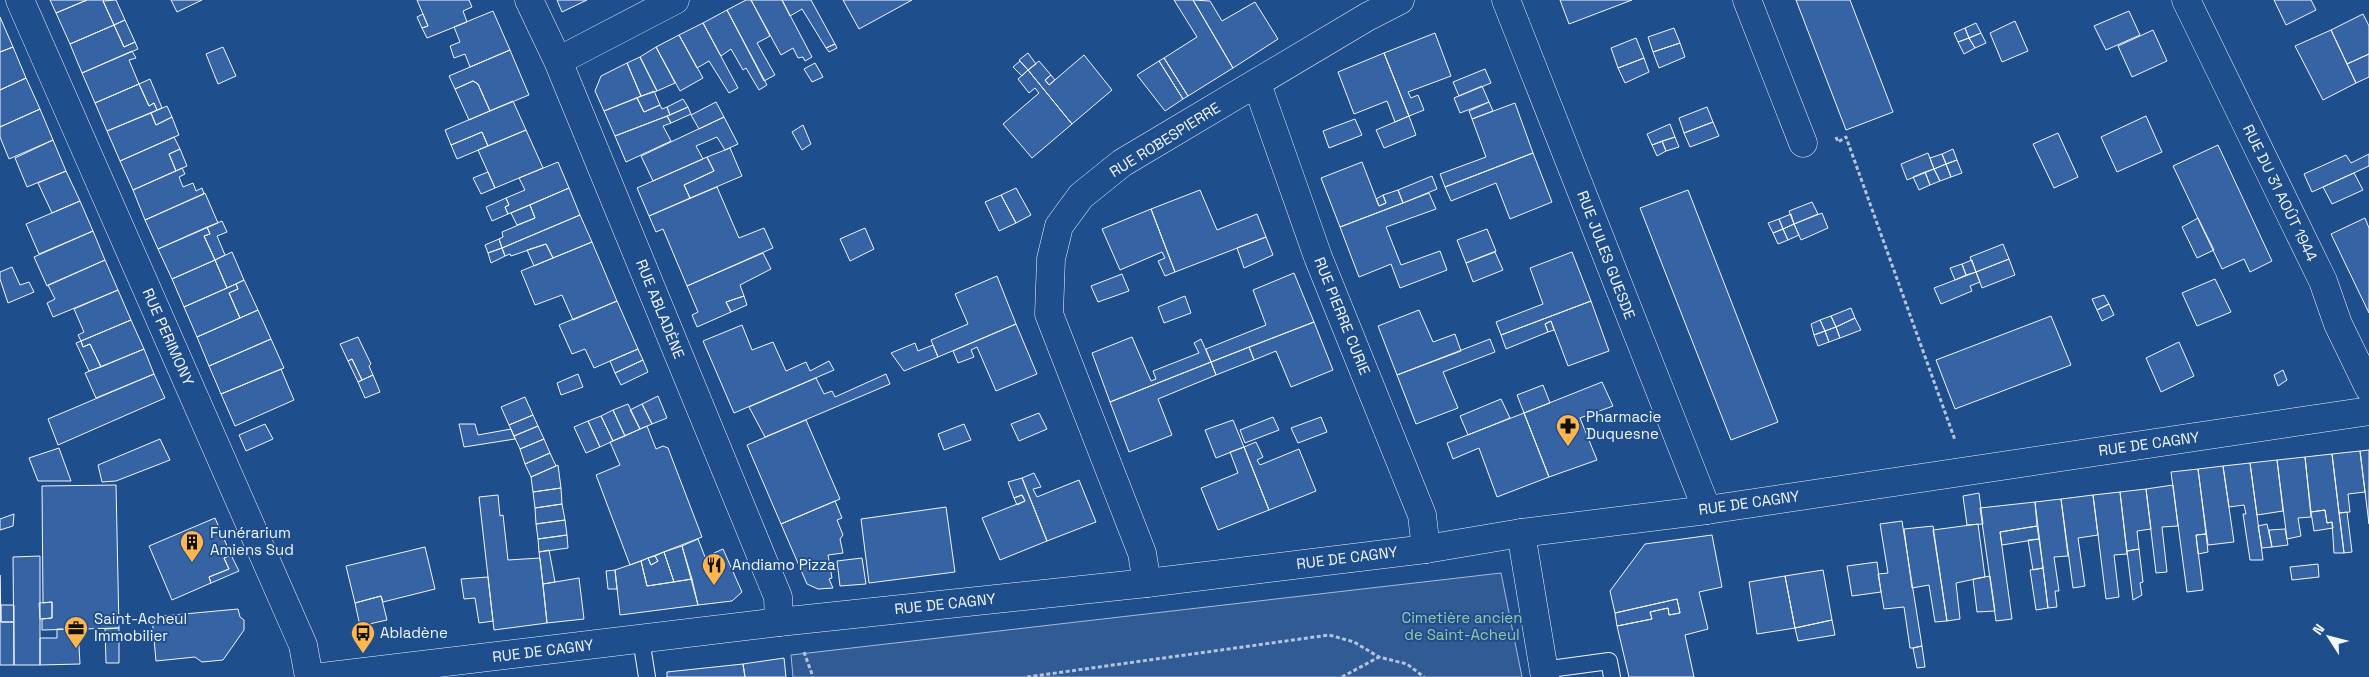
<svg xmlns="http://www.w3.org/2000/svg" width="2369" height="677" font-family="'Space Grotesk',sans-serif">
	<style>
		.green { fill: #305b95; stroke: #a8bbd7 }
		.building { fill: #3563a3; stroke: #f2f6ff }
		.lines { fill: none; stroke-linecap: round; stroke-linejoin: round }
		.service-casing { stroke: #f2f6ff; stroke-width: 18 }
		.minor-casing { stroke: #f2f6ff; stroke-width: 29 }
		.secondary-casing { stroke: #f2f6ff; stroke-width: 29 }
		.path { stroke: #b3c4dc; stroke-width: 3; stroke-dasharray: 4 2.5; stroke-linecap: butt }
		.service { stroke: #1f4e8c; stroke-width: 16 }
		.minor { stroke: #1f4e8c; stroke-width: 28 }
		.secondary { stroke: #1f4e8c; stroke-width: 28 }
		.labels { text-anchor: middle; stroke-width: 4; stroke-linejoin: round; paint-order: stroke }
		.street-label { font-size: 15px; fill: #f2f6ff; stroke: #1f4e8c }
		.poi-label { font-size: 15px; fill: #f2f6ff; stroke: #1f4e8c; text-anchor: start }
		.park-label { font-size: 15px; fill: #97c8a6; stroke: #1f4e8c }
	</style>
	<rect width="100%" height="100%" fill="#1f4e8c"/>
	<path class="green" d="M1501 573 1522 677H793L791 655Z"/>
	<path class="building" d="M50 0H87L56 13Z
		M87 0H104L103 1 114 25 70 44 56 13Z
		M116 0 125 20 114 25 103 1Z
		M171 0H202L177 12Z
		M417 0H469L472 7 463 11 467 22 427 38 422 28 428 26Z
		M557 0H587L562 12Z
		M746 0H751L770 36 757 43 775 75 764 81 727 10Z
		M751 0H782L812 57 805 61 803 57 798 58 793 48 781 55Z
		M782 0H811L835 44 826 48 802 9 790 16Z
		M843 0H912L859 29Z
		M1174 0H1193L1233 68 1188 96 1164 58 1197 37Z
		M1193 0 1210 1 1222 21 1255 2 1278 39 1233 68Z
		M1560 0H1632L1569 24Z
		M1796 0H1850L1893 112 1846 130Z
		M2274 0H2311L2316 10 2286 25Z
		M727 10 767 85 759 90 746 68 743 70 731 49 721 56 703 23Z
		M493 11 510 50 470 67 465 54 454 58 450 46 460 42 454 27Z
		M2129 11 2140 35 2106 50 2094 26Z
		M423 14 428 26 422 28 417 17Z
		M2363 14 2369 26V54L2347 64 2331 30Z
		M0 17 13 47 0 52Z
		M125 20 135 42 124 47 114 25Z
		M2015 21 2028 51 2002 62 1990 33Z
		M703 23 738 88 729 93 709 61 697 68 679 35Z
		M1976 23 1981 33 1969 38 1965 28Z
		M114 25 124 47 135 42 138 49 82 73 70 44Z
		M1674 28 1680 43 1653 52 1648 37Z
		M1965 28 1969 38 1958 42 1954 33Z
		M2153 30 2167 61 2132 77 2118 46Z
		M2331 30 2356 83 2323 100 2295 46Z
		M1435 33 1451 76 1408 92 1411 98 1418 95 1424 110 1409 116 1384 53Z
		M1981 33 1986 43 1975 48 1969 38Z
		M679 35 703 78 680 91 656 47Z
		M1636 38 1644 58 1618 68 1611 48Z
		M1969 38 1975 48 1964 54 1958 42Z
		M1680 43 1685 57 1659 68 1653 52Z
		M835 44 837 48 829 52 826 48Z
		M13 47 26 78 0 90V52Z
		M223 47 236 76 218 84 206 54Z
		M656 47 675 83 657 91 640 57Z
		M510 50 529 95 490 111 478 84 473 81 455 89 449 76Z
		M132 51 136 58 129 60 139 84 95 103 82 73Z
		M1028 53 1036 64 1028 70 1019 60Z
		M1384 53 1409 116 1395 122 1387 101 1354 114 1338 72Z
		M2369 54V77L2356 83 2347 64Z
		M1084 55 1112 90 1072 124 1028 70 1039 61 1051 75 1045 80 1049 85Z
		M640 57 657 91 641 96 627 63Z
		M1164 58 1188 96 1183 99 1159 61Z
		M1644 58 1649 72 1625 83 1618 68Z
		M1020 61 1028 70 1022 76 1013 67Z
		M1159 61 1183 99 1165 111 1137 75Z
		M627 63 641 96 604 111 595 91 601 76Z
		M815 63 823 77 812 82 804 69Z
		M1485 69 1491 83 1459 96 1453 82Z
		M1028 70 1072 124 1032 158 1003 124 1039 93 1035 88 1029 93 1018 79Z
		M1051 75 1055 80 1049 85 1045 80Z
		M26 78 40 109 0 127V90Z
		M150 79 162 108 157 110 154 103 149 106 139 84Z
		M473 81 478 84 490 111 469 120 455 89Z
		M139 84 149 106 154 103 157 110 107 131 95 103Z
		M1482 86 1489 102 1460 113 1454 98Z
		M654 91 660 105 644 112 637 98Z
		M637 98 644 112 660 105 662 109 667 107 670 115 615 136 604 111Z
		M683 99 688 107 670 115 667 107Z
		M513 101 526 130 488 146 482 132 451 145 445 130Z
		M716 102 724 117 699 129 691 115Z
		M1489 102 1493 111 1472 119 1469 111Z
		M1515 103 1533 153 1445 187 1440 174 1486 157 1472 119Z
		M167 106 172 117 156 125 151 113Z
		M688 107 691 114 671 123 667 116Z
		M1707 107 1713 122 1684 133 1679 118Z
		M40 109 53 140 9 159 0 137V127Z
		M151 113 156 125 172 117 179 135 120 161 107 131Z
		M667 116 671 123 663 126 671 141 626 162 615 136Z
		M1409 116 1416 135 1384 148 1376 130Z
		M2146 116 2162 152 2117 172 2101 137Z
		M724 117 738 144 725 150 717 137 696 146 703 159 653 181 641 156Z
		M1355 119 1362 135 1329 148 1323 131Z
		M1713 122 1719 136 1690 147 1684 133Z
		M1670 124 1675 137 1652 145 1647 134Z
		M803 125 811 144 802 150 792 132Z
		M526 130 543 168 495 188 478 150Z
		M482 132 488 146 457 159 451 145Z
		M2058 133 2078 177 2054 188 2033 144Z
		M174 137 180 149 169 154 176 171 133 190 120 161Z
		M1675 137 1679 147 1666 151 1662 141Z
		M53 140 66 171 27 187 15 158Z
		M1662 141 1666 151 1657 156 1652 145Z
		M2218 145 2272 261 2250 272 2244 259 2222 269 2173 166Z
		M730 148 742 176 690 198 684 185 714 171 707 157Z
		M180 149 187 166 176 171 169 154Z
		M1953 149 1957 160 1946 164 1942 154Z
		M1533 153 1552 202 1510 219 1496 183 1451 201 1445 187Z
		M1928 153 1934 169 1907 180 1901 164Z
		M1942 154 1946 164 1934 169 1930 158Z
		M2369 154V166L2312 192 2304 174 2346 155 2351 163Z
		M707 157 714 171 684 185 690 198 649 216 637 188Z
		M1957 160 1962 173 1951 177 1946 164Z
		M558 162 569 188 508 214 505 207 509 205 506 198 525 190 519 178Z
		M1362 162 1379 206 1386 203 1383 195 1398 190 1403 203 1340 227 1321 178Z
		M1946 164 1951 177 1940 181 1934 169Z
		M182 168 185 174 179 177 183 187 193 183 196 191 202 188 204 194 145 220 133 190Z
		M1934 169 1940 181 1930 185 1925 172Z
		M66 171 80 201 52 213 38 183Z
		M488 172 495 188 481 194 473 178Z
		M1925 172 1930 185 1919 190 1913 177Z
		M2354 173 2363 190 2332 204 2323 187Z
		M1432 176 1437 189 1403 203 1398 190Z
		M717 187 739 238 764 228 773 248 687 286 663 229 656 232 649 216Z
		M569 188 580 215 502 248 499 239 503 237 502 232 535 218 530 205Z
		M1016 188 1031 215 1016 223 1001 195Z
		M1200 190 1217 230 1257 214 1266 237 1175 272 1151 209Z
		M1688 190 1778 422 1731 440 1640 208Z
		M205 193 218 223 158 249 145 220Z
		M1429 193 1436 209 1386 227 1401 265 1440 251 1447 270 1400 288 1391 264 1359 277 1340 227Z
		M1001 195 1016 223 999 231 985 202Z
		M1383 195 1386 203 1379 206 1376 199Z
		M506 198 509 205 505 207 508 214 492 221 486 207Z
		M80 201 93 231 39 254 26 224Z
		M1812 202 1818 214 1794 224 1789 211Z
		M530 205 535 218 517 225 511 213Z
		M1151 209 1175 272 1165 276 1158 261 1165 258 1162 252 1120 270 1102 229Z
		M1822 213 1828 228 1801 240 1794 224Z
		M1791 214 1794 224 1783 229 1779 219Z
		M580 215 592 242 553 258 546 244 511 256 510 254 505 256 502 248Z
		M2198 218 2214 250 2197 258 2182 227Z
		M2365 218 2369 228V313L2331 234Z
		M1779 219 1783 229 1773 233 1768 223Z
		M222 221 227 232 217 236 225 255 215 260 204 236 210 234 207 227Z
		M1794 224 1799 235 1788 240 1783 229Z
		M207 227 210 234 204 236 215 260 172 279 158 249Z
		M865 228 874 249 850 261 840 239Z
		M1487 229 1496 251 1466 263 1457 240Z
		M1783 229 1788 240 1778 244 1773 233Z
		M93 231 105 260 47 286 34 257Z
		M1266 237 1273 255 1244 268 1237 248Z
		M499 239 502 248 488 253 485 245Z
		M592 242 617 301 573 320 562 295 535 305 521 271Z
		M546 244 553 258 534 266 527 250Z
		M2003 244 2009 259 1976 272 1970 257Z
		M502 248 505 256 491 263 488 253Z
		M232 252 244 280 227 288 215 260Z
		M1495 252 1503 270 1473 282 1466 263Z
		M1572 252 1591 301 1501 335 1496 322 1543 304 1530 268Z
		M763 253 771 269 740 285 744 296 726 302 731 312 697 327 692 315 698 312 687 286Z
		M2009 259 2015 275 1982 288 1976 272Z
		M105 260 118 290 53 317 47 303 55 299 48 285Z
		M215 260 227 288 184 307 172 279Z
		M1972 260 1976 272 1966 275 1962 264Z
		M1962 264 1966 275 1955 280 1950 268Z
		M12 267 20 285 29 282 34 292 8 303 0 279V272Z
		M1976 272 1980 282 1970 286 1972 291 1941 304 1934 288Z
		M1294 273 1314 322 1211 362 1206 349 1266 325 1253 290Z
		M1122 274 1129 291 1098 302 1091 286Z
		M997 276 1016 324 938 357 931 340 968 324 955 294Z
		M2215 279 2231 312 2197 326 2182 293Z
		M244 280 258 310 240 318 229 293 238 289 236 284Z
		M236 284 238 289 229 293 240 318 197 337 184 307Z
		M118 290 131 320 81 341 78 335 84 332 74 309Z
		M2104 295 2109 304 2097 310 2092 299Z
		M744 296 747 305 731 312 726 302Z
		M1185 296 1191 313 1164 323 1158 307Z
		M617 301 638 349 594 368 585 349 572 354 559 325Z
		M1591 301 1609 351 1568 366 1551 321 1545 324 1548 332 1506 349 1501 335Z
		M2109 304 2114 315 2102 321 2097 310Z
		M1851 308 1855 318 1836 327 1831 316Z
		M258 310 271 339 209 366 197 337Z
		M1419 310 1433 342 1455 334 1461 351 1397 375 1378 326Z
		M1831 316 1836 327 1825 331 1820 320Z
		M2051 316 2071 365 1955 409 1936 360Z
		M1855 318 1861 330 1840 338 1836 327Z
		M131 320 144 349 101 367 90 344 83 347 81 341Z
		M1820 320 1825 331 1814 335 1811 324Z
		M1551 321 1554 330 1548 332 1545 324Z
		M1314 322 1333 370 1291 387 1276 351 1254 360 1249 347Z
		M1016 324 1037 374 996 391 977 347 971 350 974 357 958 363 953 351Z
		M742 325 752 350 773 342 786 371 806 362 810 371 829 361 834 370 734 413 703 341Z
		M1836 327 1840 338 1829 342 1825 331Z
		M1825 331 1829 342 1818 346 1814 335Z
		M358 337 371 364 369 366 373 375 362 380 352 359 348 361 340 344Z
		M1132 337 1151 381 1156 379 1153 371 1199 353 1194 343 1201 339 1211 362 1110 402 1092 353Z
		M271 339 284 368 221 394 209 366Z
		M1490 339 1495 352 1443 372 1458 408 1416 424 1397 375Z
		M81 341 83 347 90 344 101 367 89 371 76 343Z
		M2179 342 2194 376 2161 392 2146 358Z
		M915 343 918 351 933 345 938 357 904 371 891 353Z
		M1249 347 1254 360 1216 375 1211 362Z
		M144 349 154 374 96 398 85 373Z
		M638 349 643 360 615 373 610 361Z
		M352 359 362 380 358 382 348 361Z
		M643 360 648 372 621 385 615 373Z
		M1211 362 1216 375 1158 399 1172 435 1129 452 1110 402Z
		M281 369 294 400 235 426 221 394Z
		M2283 370 2287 380 2278 386 2274 375Z
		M154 374 165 398 58 445 48 419Z
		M578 374 583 387 561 395 557 383Z
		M886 374 890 384 765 437 749 407 816 378 824 394 832 391 835 397Z
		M373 375 380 392 365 398 358 382Z
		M1602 382 1613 406 1580 418 1597 460 1549 477 1524 413Z
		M1543 385 1550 403 1524 413 1517 395Z
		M658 396 667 418 652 424 642 404Z
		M525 397 533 415 509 425 501 407Z
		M1501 399 1510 418 1468 435 1460 416Z
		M628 404 640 429 625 436 613 410Z
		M642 404 652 424 640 429 630 410Z
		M613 410 625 436 613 441 601 416Z
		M1039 413 1047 429 1019 441 1011 424Z
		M1524 413 1549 477 1497 497 1479 448 1453 459 1447 443Z
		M533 415 538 426 514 436 509 425Z
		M601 416 613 441 600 447 588 421Z
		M1273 417 1279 430 1245 443 1240 430Z
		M1321 417 1327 432 1298 443 1291 428Z
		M806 420 840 499 781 524 747 445Z
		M1233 420 1244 447 1216 458 1205 430Z
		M588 421 600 447 586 453 574 427Z
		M265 424 273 439 246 451 239 435Z
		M459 424H475L478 435 511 429 515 439 464 447Z
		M964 424 971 440 944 450 938 434Z
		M538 426 544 439 520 449 514 436Z
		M647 426 656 449 663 446 668 448 702 537 630 565 596 475 620 465 610 442Z
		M160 439 170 460 116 481 102 482 98 465Z
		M544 439 550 453 525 464 520 449Z
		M1256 442 1263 457 1257 460 1260 465 1299 449 1316 491 1269 510 1244 447Z
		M1244 447 1269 510 1218 530 1201 488 1238 473 1230 452Z
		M59 448 71 481H38L29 458Z
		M2369 450V524L2360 451Z
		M2360 451 2365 492 2348 494 2350 512 2339 513 2332 454Z
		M550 453 556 466 531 477 525 464Z
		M2332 454 2344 553H2334L2332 522 2327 523 2325 510 2311 512 2305 457Z
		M2305 457 2311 517 2298 518 2301 536 2287 539 2277 460Z
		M2277 460 2283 511 2257 515 2250 463Z
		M2250 463 2263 560H2250L2243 514H2246L2244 505 2229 507 2223 466Z
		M558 465 561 488 533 492 531 477Z
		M2223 466 2234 542 2208 545 2198 469Z
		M2198 469 2206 534 2196 535 2203 590 2187 592 2171 472Z
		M1034 473 1041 487 1033 489 1037 497 1079 480 1096 522 1047 541 1022 478Z
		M1022 478 1047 541 1000 560 982 518 1025 501 1022 495 1014 498 1008 482Z
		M116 485 119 628 42 630V619L52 618V602L43 603 42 486Z
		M2173 485 2178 526 2162 527 2167 572 2156 573 2146 489Z
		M561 488 562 504 535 508 533 492Z
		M2146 489 2151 529 2137 531 2139 549 2127 551 2120 492Z
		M2120 492 2127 554 2114 555 2119 597 2106 599 2093 495Z
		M1979 493 1983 524 1967 525 1963 496Z
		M498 495 500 516 503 515 508 560 540 558 547 623 494 630 479 497Z
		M1022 495 1025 501 1017 505 1014 498Z
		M2093 495 2098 535 2078 538 2085 586 2073 588 2061 499Z
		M2061 499 2068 556 2054 557 2059 591H2055L2057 607 2048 608 2035 502Z
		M835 501 842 518 837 520 843 535 840 539 843 553 828 555 832 578 829 579 833 588 818 589 807 584 781 524Z
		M2035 502 2037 526 2000 532 2012 619 1996 621 1980 508Z
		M562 504 565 520 536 524 535 508Z
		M946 507 955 572 869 583 861 519Z
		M2325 510 2327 523 2332 522 2333 528 2314 531 2311 512Z
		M2347 512 2352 552 2344 553 2339 513Z
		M14 514 13 526 0 530V519Z
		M215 518 231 555 224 558 229 569 209 577 211 583 172 600 149 546Z
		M565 520 567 535 538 539 536 524Z
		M1902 521 1922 646 1913 648H1910L1904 607 1884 609 1878 574 1888 573 1880 524Z
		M1978 524 1985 577 1956 583 1960 619 1947 621 1933 530Z
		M2267 524 2272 547 2262 548 2258 526Z
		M1933 526 1947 621 1935 622 1929 585 1912 588 1904 529Z
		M2037 526 2039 539 2002 545 2000 532Z
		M2285 529 2288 545 2272 547 2269 530Z
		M2206 534 2208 552 2198 554 2196 535Z
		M567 535 568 548 539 552 538 539Z
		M1712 535 1722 587 1699 592 1708 629 1685 635 1694 677H1629L1617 626 1652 619 1650 612 1668 608 1669 615 1680 613 1677 599 1615 613 1610 591 1645 544Z
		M698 539 705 557 723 549 742 592 732 601 698 605 682 546Z
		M2039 539 2043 568 2033 570 2028 540Z
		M682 546 692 579 674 582 664 552Z
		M425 547 435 589 383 602 381 596 355 603 346 566Z
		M2139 549 2143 582 2140 583 2142 595 2133 600 2127 551Z
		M549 550 555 582 543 584 539 552Z
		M664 552 674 582 647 586 641 561 648 558 651 565 658 561 655 556Z
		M231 555 239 571 211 583 209 577 229 569 224 558Z
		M40 556V665H14L13 557Z
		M655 556 658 561 651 565 648 558Z
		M862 558 866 584 840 586 837 561Z
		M641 561 647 586 692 579 698 605 620 615 615 570Z
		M1877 562 1881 592 1852 596 1847 566Z
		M2318 564 2319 577 2292 580 2290 567Z
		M2043 568 2048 608 2036 610 2030 570Z
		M615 570 617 589H608L606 571Z
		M1823 570 1832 620 1795 628 1785 576Z
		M0 575 1 622H14V665H0Z
		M1785 576 1795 628 1757 634 1749 582Z
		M1990 576 1995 611 1977 612 1973 579Z
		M488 577 493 621 479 623 475 598 464 599 461 579Z
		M579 578 584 619 547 623 543 584Z
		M381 596 387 620 360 626 355 603Z
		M1677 599 1680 613 1669 615 1668 608 1650 612 1652 619 1617 626 1615 613Z
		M52 602V618L40 619 39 603Z
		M1 605H14V622H1Z
		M238 609 240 617 244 620V630L223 660 202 662 195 657 156 661 152 617Z
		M1832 620 1835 635 1798 641 1795 628Z
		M119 628V663H106L105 629Z
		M57 629H78L80 664 40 665V638H57Z
		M1922 646 1925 667 1917 668 1913 648Z
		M784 658 786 677H745L743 664Z
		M743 664 745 677H667V672Z"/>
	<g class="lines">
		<g class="service-casing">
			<path id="service" d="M641 639 647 677
				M1543 670 1609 661 1612 677"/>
		</g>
		<g class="minor-casing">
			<path id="minor" d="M20 0 303 645 309 677
				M529 0 558 61 778 597 779 622
				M1506 0 1707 510
				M1747 0 1803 143
				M2186 0 2323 281 2338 324 2369 388
				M558 61 675 0
				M1257 84 1318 257 1422 515 1426 549
				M1521 533 1545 677
				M1147 583 1142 553 1049 314 1051 259 1059 226 1081 196 1122 163 1367 17 1400 0"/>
		</g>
		<g class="secondary-casing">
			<path id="secondary" d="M322 677 779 622 1147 583 1426 549 1521 533 1707 510 2369 411"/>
		</g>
		<path class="path" d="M1836 137 1838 142 1846 137 1955 440
			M804 652 813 677
			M1027 677 1329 635 1354 642 1379 657 1407 664 1424 677
			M1342 677 1379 657"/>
		<use href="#service" class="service"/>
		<use href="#minor" class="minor"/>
		<use href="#secondary" class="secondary"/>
	</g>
	<defs>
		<g id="pharmacy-pin" transform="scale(1.25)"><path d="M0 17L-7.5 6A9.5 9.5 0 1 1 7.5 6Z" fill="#ffb74d" stroke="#1f4e8c"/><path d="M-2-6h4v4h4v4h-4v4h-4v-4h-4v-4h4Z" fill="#111"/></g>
		<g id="building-pin" transform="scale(1.25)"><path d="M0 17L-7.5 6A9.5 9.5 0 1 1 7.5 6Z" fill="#ffb74d" stroke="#1f4e8c"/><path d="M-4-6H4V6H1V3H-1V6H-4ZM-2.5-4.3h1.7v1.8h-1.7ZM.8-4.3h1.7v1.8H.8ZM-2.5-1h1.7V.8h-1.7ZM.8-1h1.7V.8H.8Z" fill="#111"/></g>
		<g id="restaurant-pin" transform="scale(1.25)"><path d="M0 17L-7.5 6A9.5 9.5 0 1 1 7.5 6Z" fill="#ffb74d" stroke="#1f4e8c"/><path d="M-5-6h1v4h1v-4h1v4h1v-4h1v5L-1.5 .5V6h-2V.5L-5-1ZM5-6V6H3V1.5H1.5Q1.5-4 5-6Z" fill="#111"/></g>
		<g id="office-pin" transform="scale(1.25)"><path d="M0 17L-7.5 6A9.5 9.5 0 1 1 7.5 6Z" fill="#ffb74d" stroke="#1f4e8c"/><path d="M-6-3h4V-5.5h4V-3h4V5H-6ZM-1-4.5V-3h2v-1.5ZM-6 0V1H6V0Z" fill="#111"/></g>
		<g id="bus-pin" transform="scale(1.25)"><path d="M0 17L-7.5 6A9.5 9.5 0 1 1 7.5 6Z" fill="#ffb74d" stroke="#1f4e8c"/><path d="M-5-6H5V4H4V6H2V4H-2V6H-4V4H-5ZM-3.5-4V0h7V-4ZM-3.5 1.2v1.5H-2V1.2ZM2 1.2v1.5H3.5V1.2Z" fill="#111"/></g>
	</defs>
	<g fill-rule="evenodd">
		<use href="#pharmacy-pin" x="1568" y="426"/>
		<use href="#building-pin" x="192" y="542"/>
		<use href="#restaurant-pin" x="714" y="565"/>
		<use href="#office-pin" x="76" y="628"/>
		<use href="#bus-pin" x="363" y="633"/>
	</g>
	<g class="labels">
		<g class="street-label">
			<text transform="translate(1165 140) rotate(-32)" y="5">RUE ROBESPIERRE</text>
			<text transform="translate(2280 193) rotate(64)" y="5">RUE DU 31 AOÛT 1944</text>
			<text transform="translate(1606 255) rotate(69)" y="5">RUE JULES GUESDE</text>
			<text transform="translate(660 309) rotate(68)" y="5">RUE ABLADÈNE</text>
			<text transform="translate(1342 316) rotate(68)" y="5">RUE PIERRE CURIE</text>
			<text transform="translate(168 337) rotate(66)" y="5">RUE PERIMONY</text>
			<text transform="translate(2149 444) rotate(-8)" y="5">RUE DE CAGNY</text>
			<text transform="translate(1749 503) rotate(-8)" y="5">RUE DE CAGNY</text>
			<text transform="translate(1347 558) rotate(-7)" y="5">RUE DE CAGNY</text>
			<text transform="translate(945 604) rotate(-6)" y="5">RUE DE CAGNY</text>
			<text transform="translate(543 651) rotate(-7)" y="5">RUE DE CAGNY</text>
		</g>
		<g class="poi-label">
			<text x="1586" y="422">Pharmacie<tspan x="1586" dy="17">Duquesne</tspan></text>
			<text x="210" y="538">Funérarium<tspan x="210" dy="17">Amiens Sud</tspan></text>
			<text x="732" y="570">Andiamo Pizza</text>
			<text x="94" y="624">Saint-Acheul<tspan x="94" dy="17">Immobilier</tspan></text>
			<text x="380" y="638">Abladène</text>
		</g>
		<g class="park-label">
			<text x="1462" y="623">Cimetière ancien<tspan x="1462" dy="17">de Saint-Acheul</tspan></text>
		</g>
	</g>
	<g transform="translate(2329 637) rotate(306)" stroke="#1f4e8c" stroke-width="4" paint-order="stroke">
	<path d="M0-4L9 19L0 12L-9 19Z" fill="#f2f6ff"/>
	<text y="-8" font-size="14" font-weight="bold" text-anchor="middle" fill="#f2f6ff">N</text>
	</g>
</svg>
